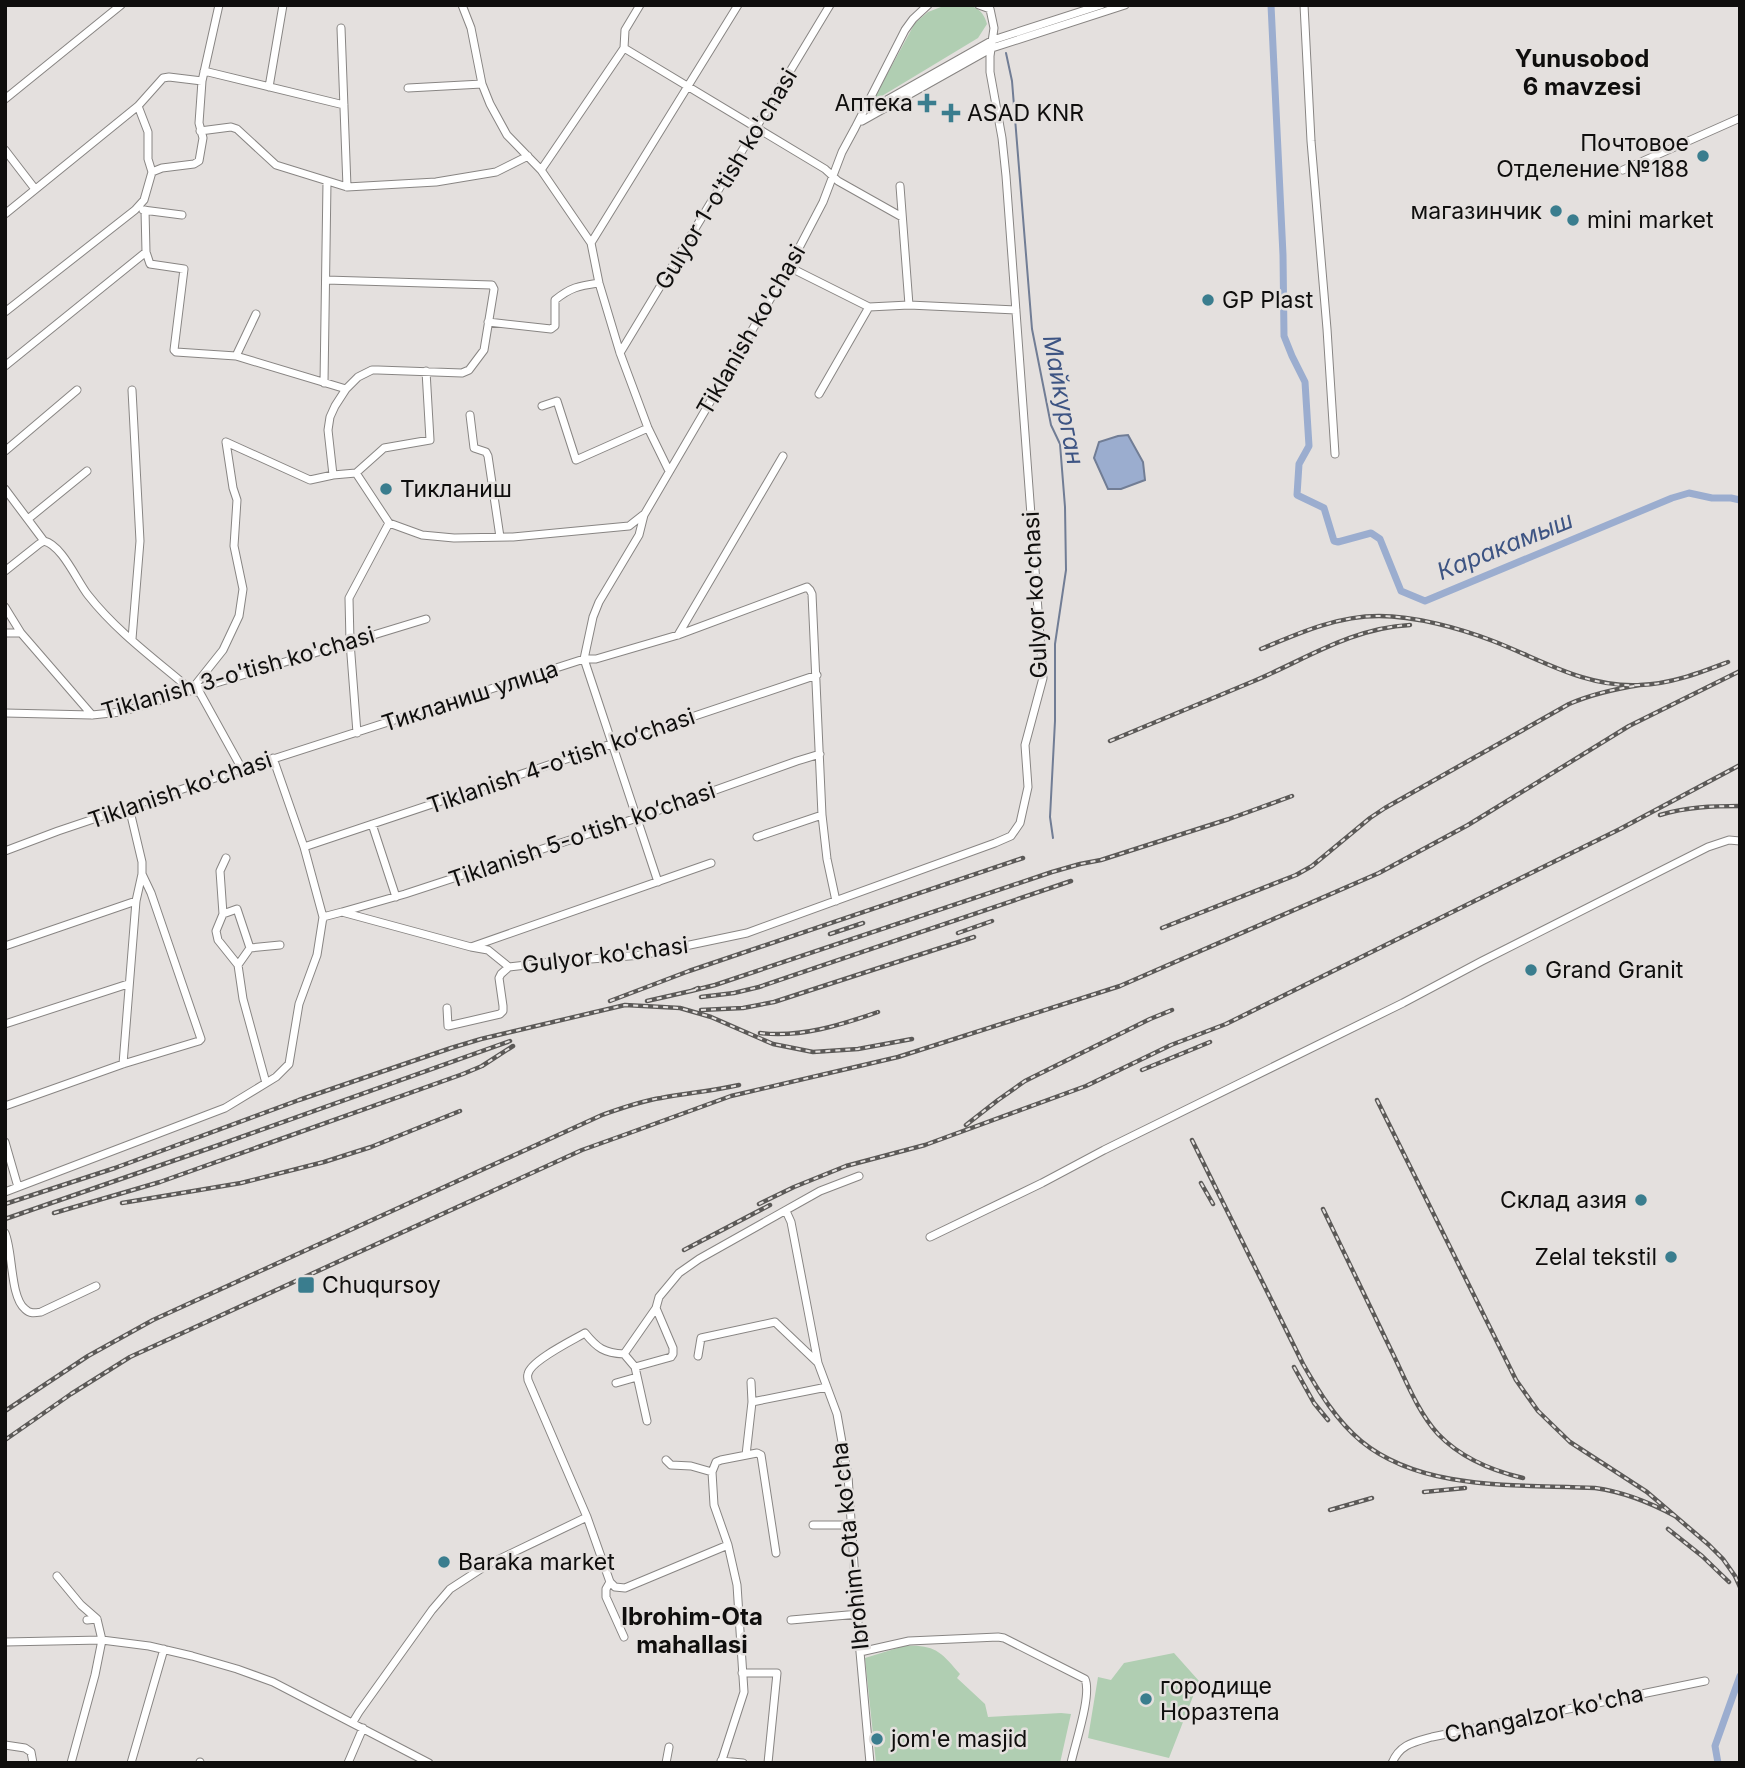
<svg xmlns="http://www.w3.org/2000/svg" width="1745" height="1768" font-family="Inter,sans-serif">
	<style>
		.green { fill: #b0ceb2 }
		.water { fill: #9badcf; stroke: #717d95; stroke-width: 2 }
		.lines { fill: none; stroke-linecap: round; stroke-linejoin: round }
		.stream { stroke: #717d95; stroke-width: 2 }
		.canal { stroke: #9badcf; stroke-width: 7 }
		.minor-casing { stroke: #888583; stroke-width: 9 }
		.minor { stroke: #fff; stroke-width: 7 }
		.rail-casing { stroke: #5b5957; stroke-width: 4.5 }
		.rail { stroke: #e4e0de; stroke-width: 2; stroke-dasharray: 5; stroke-linecap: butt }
		.poi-dot { fill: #3a7d8e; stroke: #e4e0de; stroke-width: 2.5 }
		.labels { text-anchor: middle; stroke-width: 5; stroke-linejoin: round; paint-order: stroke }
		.poi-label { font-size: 23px; fill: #0f0e0d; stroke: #e4e0de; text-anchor: start }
		.street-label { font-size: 23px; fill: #0f0e0d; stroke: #e4e0de }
		.neighbourhood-label { font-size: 24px; font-weight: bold; fill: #0f0e0d; stroke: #e4e0de }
		.water-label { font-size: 24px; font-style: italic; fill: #3d5483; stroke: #e4e0de }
	</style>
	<rect width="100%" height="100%" fill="#e4e0de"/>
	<path class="green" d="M946 5C964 5 981 2 987 24L978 38 872 102 915 23 928 12Z
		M904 1646C935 1644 941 1652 960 1674L957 1678 985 1704 988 1717 1061 1713 1071 1714 1060 1763H876L865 1658Z
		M1174 1653 1199 1681 1169 1758 1088 1738 1098 1677 1111 1680 1124 1663Z"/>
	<path class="water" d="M1128 435 1143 462 1145 480 1121 489H1108L1094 458 1099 442 1118 436Z"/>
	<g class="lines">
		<path class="stream" d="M1006 53 1012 81 1032 329 1051 425 1060 444 1065 507 1066 570 1055 644V721L1050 817 1053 838"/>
		<path class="canal" d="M1271 5 1283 255 1284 336 1292 356 1305 382 1309 446 1299 464 1297 495 1324 508 1334 541 1338 542 1371 533 1380 539 1401 591 1425 601 1672 498 1689 493 1712 498H1731L1740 500
			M1718 1763 1715 1746 1740 1676"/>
		<g class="minor-casing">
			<path id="minor" d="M462 5 471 28 482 84 490 104 507 135 541 170 591 243 599 283 620 353 648 428 669 471
				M1304 5 1311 141 1327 329 1335 454
				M341 28 347 187
				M624 48 825 169 838 181 902 217
				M204 71 344 105
				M269 87 283 5
				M408 88 482 84
				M5 99 121 5
				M871 112 878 105 993 40 1101 5
				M862 121 992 48 1125 5
				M200 131 231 127 237 129 276 165 347 187 436 182 496 172 528 156
				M5 150 35 189
				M541 170 624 48 625 30 640 5
				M1623 170 1740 118
				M152 172 162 168 194 164 199 161 203 138 199 123 202 81 219 5
				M900 186 909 305
				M143 210 182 215
				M5 214 138 106 163 78 169 77 202 81
				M591 243 738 5
				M146 252 150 264 184 269 174 350 176 352 236 356 346 389
				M789 267 869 307 909 305 1016 310
				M326 280 492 285 494 289 484 350 469 370 462 373 378 370H372L358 377 346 389 335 406 330 417 328 430 333 475
				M5 312 135 210 144 200 152 172 148 159V132L138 106
				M488 322 551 329 555 326V300C571 287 579 286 599 283
				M620 353 830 5
				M236 356 256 314
				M5 366 146 252 145 210
				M324 383 327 182
				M819 394 869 307
				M542 406 557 401 576 460 648 428
				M470 415 474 448 486 452 488 456 500 537
				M226 442 310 480 333 475 356 473 389 523 422 535 454 538 513 537 629 526 643 515
				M5 451 77 390
				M356 473 384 448 430 440 426 371
				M5 489 44 541C62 545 77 581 88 595 117 632 156 660 191 690L200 693 242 769
				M28 519 87 471
				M5 571 39 544 44 541
				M5 607 21 633
				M5 633H21L92 715
				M678 635 783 456
				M132 639 140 541 132 390
				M192 689 223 650 239 616 243 589 234 546 237 500 233 488 226 442
				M5 713 92 715 121 712 426 619
				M357 733 350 642 349 598 389 523
				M372 824 396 897
				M757 837 822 815
				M304 847 817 675
				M5 851 58 831 242 769 584 659H596L678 635 807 587 810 590 812 594 822 815 827 859 836 901
				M226 858 220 871 223 914 216 931 218 940 238 965 243 999 266 1083
				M658 882 584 659 593 617 599 602 639 535 644 515 789 267 823 202 842 152 855 128 905 30 913 19 928 5
				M342 912 405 894 637 818 797 761 820 754
				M223 914 237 909 250 948
				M323 917 342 912 471 947 488 950 509 967
				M5 946 136 901
				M471 947 711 863
				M238 965 250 948 280 945
				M509 967 552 962 642 955 747 933 995 843 1011 836 1020 823 1028 787 1025 745 1043 678 1006 176 1002 138 990 72V56L994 28 990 9 979 5
				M447 1008 448 1026 500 1014 503 1011V1006L499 978 501 974 509 967
				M5 1024 128 984
				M123 1064 136 901 142 874V862L129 807
				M5 1106 123 1064 199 1041 201 1039 151 893 142 874
				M5 1142 18 1187
				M5 1192 225 1108 276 1077 289 1064 299 1004 317 955 323 917 304 847 273 758
				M786 1211 791 1222 818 1363 837 1414 848 1476 860 1652 870 1763
				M5 1233C13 1251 10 1297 25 1309 30 1314 35 1313 41 1312L96 1286
				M930 1237 1042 1183 1104 1150 1403 1003 1482 961 1708 847 1729 840 1740 841
				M624 1354 635 1367 647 1421
				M698 1356 701 1338 775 1322 817 1362
				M635 1367 671 1357 673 1354V1348L656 1308
				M616 1383 637 1377
				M752 1402 827 1387
				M746 1455 752 1402 751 1382
				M666 1460 671 1465 691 1466 712 1472 714 1505 728 1545 737 1585 744 1692 721 1763
				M712 1472 716 1462 721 1460 757 1453 761 1455 776 1553
				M813 1525H852
				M728 1545 625 1588 615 1587 610 1582 587 1517 528 1380C528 1378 527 1376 528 1374 530 1361 573 1340 585 1333 597 1348 604 1353 624 1354L656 1308 659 1297 679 1273 699 1259 820 1191 859 1176
				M57 1576 81 1605 97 1619 87 1620
				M610 1582 606 1589V1597L624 1637
				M791 1620 859 1614
				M5 1642 102 1640 149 1646 192 1656 237 1669 273 1682 429 1763
				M860 1652 909 1641 998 1637 1004 1638 1085 1679C1092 1695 1075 1744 1071 1763
				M742 1673H777L768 1763
				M353 1722 359 1712 432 1610 450 1589 487 1565 587 1517
				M5 1745 25 1748 31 1752 33 1763
				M721 1761 743 1763
				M71 1763 95 1675 102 1640 97 1619
				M131 1763 164 1649
				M200 1763V1762
				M348 1763 363 1728
				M666 1763 669 1747
				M1392 1763C1400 1744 1414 1742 1432 1737L1705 1681"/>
		</g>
		<use href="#minor" class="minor"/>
		<g class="rail-casing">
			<path id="rail" d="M1261 649C1299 633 1337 616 1379 616 1415 616 1459 628 1493 641 1542 660 1586 688 1640 685 1671 684 1699 673 1728 662
				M1110 741C1158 721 1206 701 1254 681 1306 659 1352 628 1410 625
				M1660 815C1686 807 1713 806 1740 806
				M1162 928 1296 875 1312 866 1370 818 1385 808 1569 704C1592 694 1615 689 1640 685
				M958 933 992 921
				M830 934 863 923
				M691 991 715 985 1052 872 1080 864 1101 860 1229 819 1292 796
				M701 997 734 993 759 987 1071 881
				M610 1001 689 971 1023 858
				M647 1001 691 991 698 988
				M701 1010 743 1008 774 1002 974 937
				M760 1033C800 1038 841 1025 878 1012
				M1142 1070 1210 1042
				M1377 1100 1516 1380 1538 1411 1570 1442 1647 1492 1709 1545 1723 1559 1735 1576 1740 1587
				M966 1125 998 1100 1025 1081 1150 1019 1172 1010
				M1192 1140 1303 1364C1319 1392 1336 1420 1361 1441 1423 1492 1519 1484 1595 1488 1624 1492 1649 1502 1675 1516
				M1201 1183 1213 1204
				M122 1203 241 1183 324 1162 371 1147 460 1111
				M5 1204 115 1168 299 1100 451 1048 481 1039 625 1005 680 1008 711 1017 773 1044 813 1052 858 1049 912 1039
				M759 1204 794 1187 846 1166 925 1145 1086 1086 1171 1045 1226 1024 1620 829 1740 765
				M1323 1209C1346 1256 1368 1303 1391 1350 1405 1378 1417 1411 1438 1434 1460 1457 1493 1471 1523 1478
				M54 1213 160 1182 463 1074 482 1066 513 1046
				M5 1219 216 1146 510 1041
				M684 1250 770 1205
				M1294 1367 1314 1403 1328 1420
				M5 1411 88 1356 153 1320 602 1115C622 1108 641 1101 661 1098 688 1093 712 1091 739 1085
				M5 1440 71 1394 130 1357 582 1150 624 1135 731 1096 898 1057 1120 986 1379 873 1468 825 1629 726 1740 671
				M1424 1492 1465 1488
				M1330 1510 1372 1498
				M1668 1529 1702 1556 1729 1582"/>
		</g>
		<use href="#rail" class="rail"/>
	</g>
	<g class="poi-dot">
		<path d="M923.5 92.5h7v7h7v7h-7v7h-7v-7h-7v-7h7z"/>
		<path d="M947.5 102.5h7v7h7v7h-7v7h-7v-7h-7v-7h7z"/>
		<circle cx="1703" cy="156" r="7"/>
		<circle cx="1556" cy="211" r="7"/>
		<circle cx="1573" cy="220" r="7"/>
		<circle cx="1208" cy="300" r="7"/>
		<circle cx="386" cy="489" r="7"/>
		<circle cx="1531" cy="970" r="7"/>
		<circle cx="1641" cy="1200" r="7"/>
		<circle cx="1671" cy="1257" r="7"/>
		<rect x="297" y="1276" width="18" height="18" rx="3.5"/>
		<circle cx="444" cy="1562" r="7"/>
		<circle cx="1146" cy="1699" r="7"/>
		<circle cx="877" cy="1739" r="7"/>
	</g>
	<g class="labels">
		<g class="poi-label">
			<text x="913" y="111" text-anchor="end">Аптека</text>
			<text x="967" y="121">ASAD KNR</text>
			<text x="1689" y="151" text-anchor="end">Почтовое<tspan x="1689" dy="26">Отделение №188</tspan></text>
			<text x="1542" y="219" text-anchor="end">магазинчик</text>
			<text x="1587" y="228">mini market</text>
			<text x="1222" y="308">GP Plast</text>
			<text x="400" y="497">Тикланиш</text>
			<text x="1545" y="978">Grand Granit</text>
			<text x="1627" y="1208" text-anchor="end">Склад азия</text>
			<text x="1657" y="1265" text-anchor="end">Zelal tekstil</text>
			<text x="322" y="1293">Chuqursoy</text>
			<text x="458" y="1570">Baraka market</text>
			<text x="1160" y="1694">городище<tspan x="1160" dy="26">Норазтепа</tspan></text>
			<text x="891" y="1747">jom'e masjid</text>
		</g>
		<g class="street-label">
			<text transform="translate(726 179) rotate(-59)" y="8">Gulyor 1-o'tish ko'chasi</text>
			<text transform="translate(751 330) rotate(-60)" y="8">Tiklanish ko'chasi</text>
			<text transform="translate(1035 595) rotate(-93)" y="8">Gulyor ko'chasi</text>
			<text transform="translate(238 673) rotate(-16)" y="8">Tiklanish 3-o'tish ko'chasi</text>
			<text transform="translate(470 696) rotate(-18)" y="8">Тикланиш улица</text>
			<text transform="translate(561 761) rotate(-19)" y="8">Tiklanish 4-o'tish ko‘chasi</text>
			<text transform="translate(180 790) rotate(-19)" y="8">Tiklanish ko'chasi</text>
			<text transform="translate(582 835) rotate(-19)" y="8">Tiklanish 5-o'tish ko‘chasi</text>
			<text transform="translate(605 955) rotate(-7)" y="8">Gulyor ko'chasi</text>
			<text transform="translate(850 1546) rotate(-96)" y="8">Ibrohim-Ota ko'cha</text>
			<text transform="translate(1544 1714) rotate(-12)" y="8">Changalzor ko'cha</text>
		</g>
		<g class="neighbourhood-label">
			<text x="1582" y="67">Yunusobod<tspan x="1582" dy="28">6 mavzesi</tspan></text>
			<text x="692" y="1625">Ibrohim-Ota<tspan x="692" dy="28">mahallasi</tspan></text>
		</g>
		<g class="water-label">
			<text transform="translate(1063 400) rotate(79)" y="8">Майкурган</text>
			<text transform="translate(1505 546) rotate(-22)" y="8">Каракамыш</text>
		</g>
	</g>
	<rect width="1745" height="1768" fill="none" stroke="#0f0e0d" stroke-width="14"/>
</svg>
